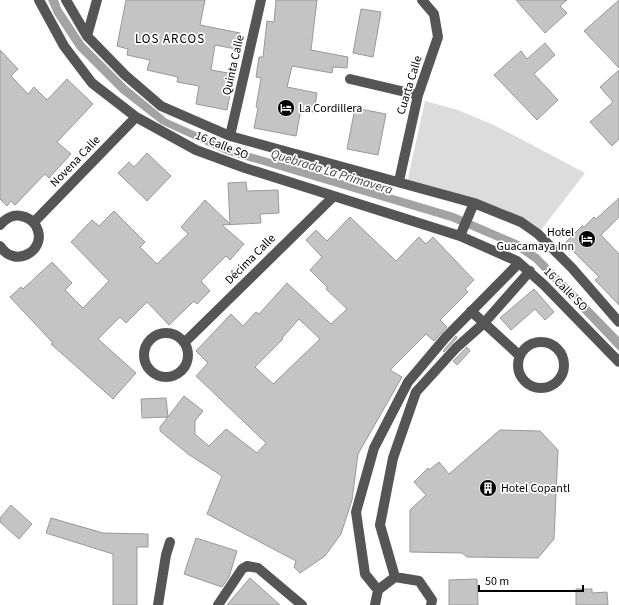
<svg xmlns="http://www.w3.org/2000/svg" width="619" height="605" font-family="'Source Sans 3',sans-serif">
	<style>
		.green { fill: #dcdcdc }
		.water { fill: #a3a3a3 }
		.building { fill: #c4c4c4; stroke: #999; fill-rule: evenodd }
		.lines { fill: none; stroke-linecap: round; stroke-linejoin: round }
		.minor { stroke: #555; stroke-width: 10 }
		.labels { text-anchor: middle; stroke-width: 3.5; stroke-linejoin: round; paint-order: stroke }
		.street-label { font-size: 12px; fill: #000; stroke: #fff }
		.poi-label { font-size: 12px; fill: #000; stroke: #fff; text-anchor: start }
		.neighbourhood-label { font-size: 13px; letter-spacing: 1px; fill: #000; stroke: #fff }
		.water-label { font-size: 13px; font-style: italic; fill: #444; stroke: #fff }
	</style>
	<rect width="100%" height="100%" fill="#fff"/>
	<path class="green" d="M425 101 458 110 496 126 585 173 538 234C495 215 451 201 406 187Z"/>
	<path class="water" d="M48 0H58L61 8 84 43 127 86 167 119 230 147 454 213 521 242 539 255 619 337V351L534 262 514 248 451 221 226 154 161 124 121 93 77 49 54 14Z"/>
	<path class="building" d="M126 0H205L200 25 240 33 236 49 215 45 211 70 234 74 227 110 196 104 199 86 177 82 178 77 147 70 150 60 127 55 128 49 117 46Z
		M276 0H317L311 50 348 57 347 68 333 67 332 73 292 66 287 87 317 93 314 112 301 109 296 136 254 128 258 108 256 107 261 78 256 77 259 57H263L267 21 274 22Z
		M516 0H567L560 6 567 13 545 33Z
		M619 0V68L584 31Z
		M361 9 381 12 373 57 353 53Z
		M545 43 555 55 534 74 558 100 537 120 494 75 521 51 527 59Z
		M0 50 18 69 11 76 28 94 34 87 47 100 67 79 93 104 57 142 71 154 49 178 45 174 15 205 11 201 7 206 0 199Z
		M619 70V139L612 146 590 122 613 102 600 87Z
		M355 108 386 114 378 155 347 149Z
		M147 153 171 176 147 201 118 173 129 162 134 167Z
		M246 182 247 191 278 190 279 213 260 214 261 223 222 225 244 244 230 260 226 256 201 281 210 291 197 304 194 301 169 325 147 302 126 323 120 317 98 339 136 373 113 399 51 344 53 343 10 297 21 287 23 289 52 262 72 283 65 290 83 308 109 281 71 242 92 220 99 226 114 211 145 242 140 247 157 264 188 234 181 227 205 200 230 224 228 183Z
		M619 198V217L601 235 619 254V305L595 280 599 277 565 243 582 226 584 227 594 217 596 219Z
		M350 217 396 261 419 237 426 244 433 237 474 280 465 289 468 292 440 320 447 327 434 341 426 334 390 370 402 377 358 454 352 500 341 534 325 556 300 573 294 567 296 561 207 514 222 476 188 454 160 431V427L184 396 203 411 195 421V434L209 446 226 429 257 453 266 443 196 376 208 363 196 351 231 314 243 326 256 312 259 314 287 283 331 324 347 309 326 289 327 287 310 270 322 257 306 240 316 230 327 241ZM299 319 320 339 273 384 255 367 283 339 282 338Z
		M534 289 554 312 545 320 535 309 511 330 500 318Z
		M456 336 457 338 444 352 443 351Z
		M467 347 470 351 457 365 453 361Z
		M166 398 168 417 142 418 141 399Z
		M500 430 540 431 558 450 554 539 538 558 467 557 462 553 410 552V510L426 495 414 482 428 468 429 470 439 462 449 474Z
		M11 505 32 524 19 539 0 522V518Z
		M51 518 103 533 148 534V547H137V605H113V554L46 533Z
		M196 538 237 551 229 577 222 587 184 574Z
		M250 578 280 605H227Z
		M477 579 478 605H449V580Z
		M576 589H592V593L607 592 608 605H576Z"/>
	<g class="lines">
		<path class="minor" d="M39 0 64 46 92 83 136 117 196 150 245 168 460 236 517 261 544 285 619 362
			M66 0 87 36 125 75 161 106 230 136 474 203 521 222 538 234 572 268 619 322
			M87 36 97 0
			M350 79 418 95
			M230 136 261 0
			M399 181 418 95 438 37 434 14 422 0
			M34 222 136 117
			M0 225C5 219 13 214 21 216 27 217 33 221 36 226 49 249 15 270 0 246
			M460 236 474 203
			M471 311 520 356
			M144 355a22 22 0 1 1 44 0a22 22 0 1 1-44 0Z
			M185 342 334 196
			M518 365a23 23 0 1 1 46 0a23 23 0 1 1-46 0Z
			M395 577 380 525 393 458 416 392 456 348 484 323 530 271
			M378 590 365 574 356 512 374 448 408 382 446 337 519 263
			M158 605 166 555 170 542
			M218 605 242 569 247 566 258 568 302 605
			M375 605 378 590 395 577 419 581 432 600 431 605"/>
	</g>
	<defs>
		<g id="hotel-disc" transform="scale(0.9)"><circle r="9.5" fill="#000" stroke="#fff"/><path d="M-6-4.5h1.5V1H6V5H4.5V3h-9V5H-6ZM-4 0a1.8 1.8 0 1 1 3.6 0ZM.5 0V-2.5h3Q6-2.5 6 0Z" fill="#fff"/></g>
		<g id="building-disc" transform="scale(0.9)"><circle r="9.5" fill="#000" stroke="#fff"/><path d="M-4-6H4V6H1V3H-1V6H-4ZM-2.5-4.3h1.7v1.8h-1.7ZM.8-4.3h1.7v1.8H.8ZM-2.5-1h1.7V.8h-1.7ZM.8-1h1.7V.8H.8Z" fill="#fff"/></g>
	</defs>
	<g fill-rule="evenodd">
		<use href="#hotel-disc" x="286" y="108"/>
		<use href="#hotel-disc" x="587" y="239"/>
		<use href="#building-disc" x="488" y="488"/>
	</g>
	<g class="labels">
		<g class="street-label">
			<text transform="translate(233 65) rotate(-77)" y="4">Quinta Calle</text>
			<text transform="translate(409 85) rotate(-73)" y="4">Cuarta Calle</text>
			<text transform="translate(222 145) rotate(22)" y="4">16 Calle SO</text>
			<text transform="translate(75 161) rotate(-46)" y="4">Novena Calle</text>
			<text transform="translate(250 259) rotate(-45)" y="4">Décima Calle</text>
			<text transform="translate(566 289) rotate(45)" y="4">16 Calle SO</text>
		</g>
		<g class="poi-label">
			<text x="299" y="112">La Cordillera</text>
			<text x="574" y="236" text-anchor="end">Hotel<tspan x="574" dy="14">Guacamaya Inn</tspan></text>
			<text x="501" y="492">Hotel Copantl</text>
		</g>
		<g class="neighbourhood-label">
			<text x="170" y="43">LOS ARCOS</text>
		</g>
		<g class="water-label">
			<text transform="translate(332 171) rotate(17)" y="5">Quebrada La Primavera</text>
		</g>
	</g>
	<path d="M479 585v6h104v-6" fill="none" stroke="#000000" stroke-width="2"/>
	<text x="485" y="585" font-size="12" fill="#000000" stroke="#ffffff" stroke-width="3" paint-order="stroke">50 m</text>
</svg>
